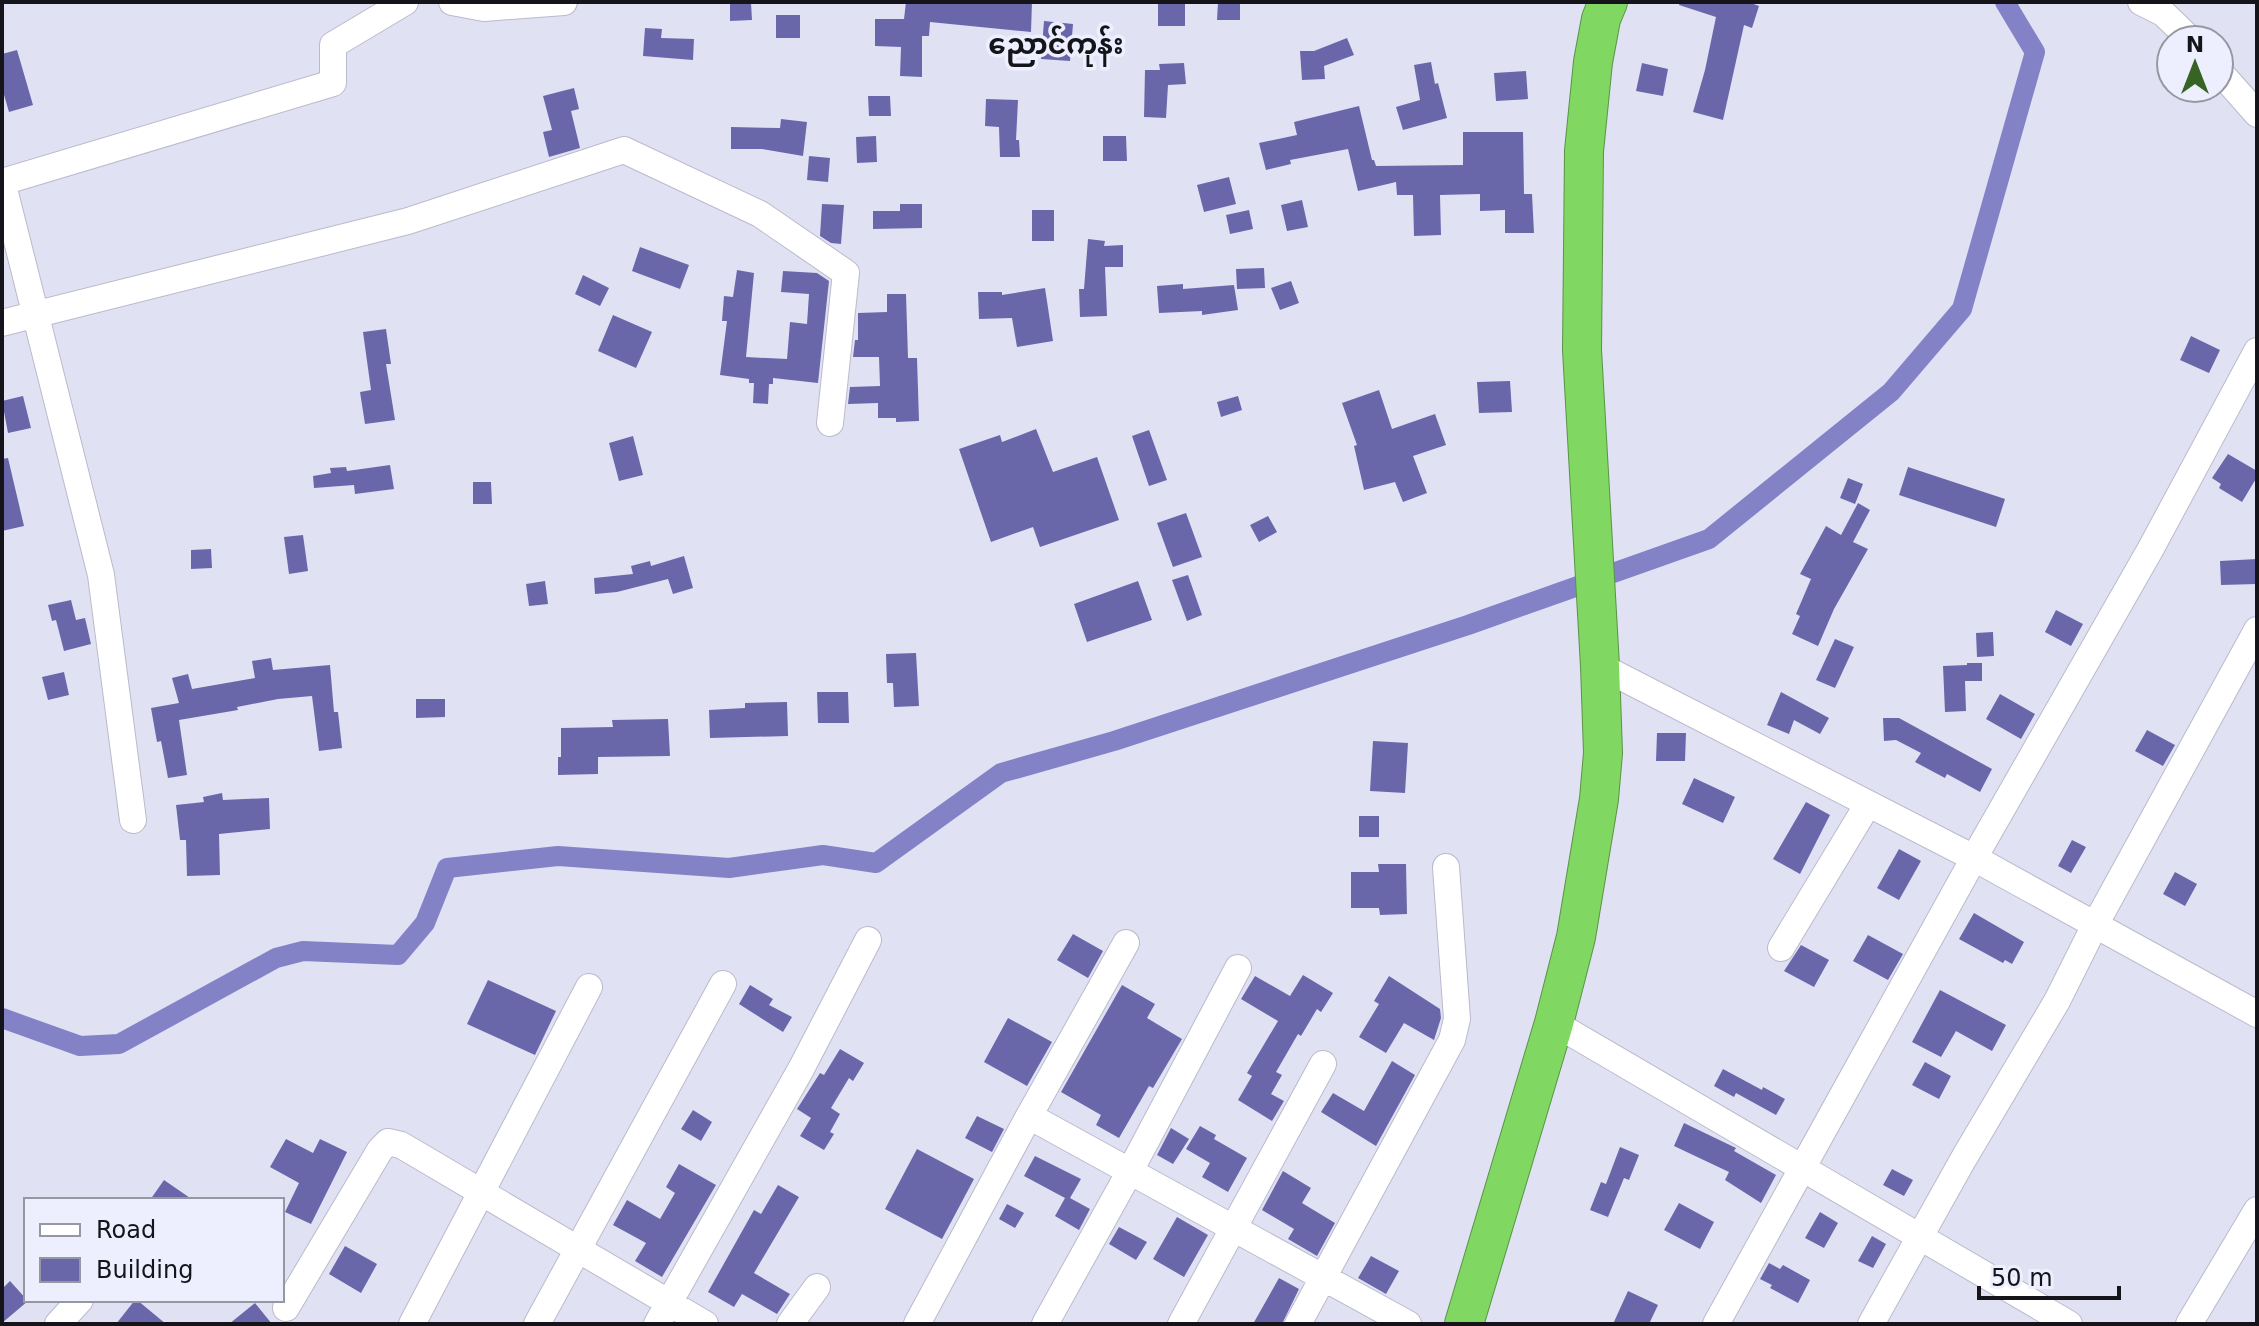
<svg xmlns="http://www.w3.org/2000/svg" width="2259" height="1326" font-family="'DejaVu Sans','Noto Sans Myanmar',sans-serif">
	<style>
		.lines { fill: none; stroke-linecap: round; stroke-linejoin: round }
		.canal { stroke: #8482c7; stroke-width: 20 }
		.building { fill: #6967aa }
		.minor-casing { stroke: #babacc; stroke-width: 28 }
		.highway-casing { stroke: #5a9348; stroke-width: 40 }
		.minor { stroke: #fff; stroke-width: 26 }
		.highway { stroke: #80d761; stroke-width: 38 }
		.labels { text-anchor: middle; stroke-width: 7; stroke-linejoin: round; paint-order: stroke }
		.quarter-label { font-size: 28px; font-weight: bold; fill: #14141a; stroke: #eeeffe }
	</style>
	<rect width="100%" height="100%" fill="#e1e1f4"/>
	<g class="lines">
		<path class="canal" d="M1613 573 1709 539 1891 392 1962 309 2035 52 2005 2
			M2 1018 80 1046 119 1044 276 958 303 951 398 955 425 923 447 868 558 856 729 868 823 855 876 863 1001 773 1114 741 1468 625 1578 586"/>
	</g>
	<path class="building" d="M906 2H1032L1031 32 930 22 929 36H922V77L900 76 901 47 875 46V19H904Z
		M1158 2H1185V26H1158Z
		M1218 2H1240V20H1217Z
		M1680 2H1748L1759 6 1752 28 1744 25 1723 120 1693 112 1705 70 1716 17 1679 5Z
		M751 3 752 20 730 21V4Z
		M776 15H800V38H776Z
		M1044 21 1073 24 1070 61 1041 59Z
		M645 28 662 29 661 38 694 39 693 60 643 56Z
		M1347 38 1354 55 1324 66 1325 79 1302 80 1300 51H1314Z
		M17 50 33 105 9 112 2 88V54Z
		M1431 62 1435 84 1438 83 1447 118 1403 130 1396 107 1420 100 1414 65Z
		M1184 63 1186 84 1168 85 1166 118 1144 117 1145 70H1160L1159 64Z
		M1642 63 1668 69 1663 96 1636 91Z
		M1526 71 1528 99 1496 101 1494 73Z
		M574 88 579 109 571 111 580 148 549 157 543 132 552 130 543 96Z
		M868 96H890L891 116H869Z
		M986 99 1018 100 1016 140H1019L1020 157H1000L999 127 985 126Z
		M1359 106 1372 160H1374L1376 166 1463 165V132H1523L1524 194H1532L1534 233H1505V210L1480 211V194L1440 195 1441 235 1414 236 1413 195H1397L1396 182 1358 191 1348 149 1290 160 1291 164 1266 170 1259 143 1297 135 1294 122Z
		M781 119 807 122 803 156 762 149H731V127L780 128Z
		M876 136 877 162 857 163 856 137Z
		M1103 136H1126L1127 161H1103Z
		M809 156 830 158 828 182 807 180Z
		M1229 177 1236 204 1204 212 1197 185Z
		M1302 200 1308 227 1287 231 1281 205Z
		M822 204 844 205 841 244 831 243 820 236Z
		M900 204H922V228L873 229V211H900Z
		M1032 210H1054V241H1032Z
		M1249 210 1253 229 1230 234 1226 215Z
		M1088 239 1105 241 1104 246 1123 245V267H1105L1107 316 1080 317 1079 289H1084Z
		M640 247 689 265 680 289 632 271Z
		M1264 268 1265 288 1237 289 1236 269Z
		M737 270 754 273 746 357 787 359 790 322 807 324 809 294 781 292 783 271 817 273 829 281 818 383 773 378V384H769L768 404 753 403 754 383H749V379L720 375 727 321H722L724 296 733 297Z
		M583 275 609 288 600 306 575 294Z
		M1291 281 1299 303 1280 310 1271 288Z
		M1183 284V289L1234 285 1238 310 1202 315V311L1159 313 1157 286Z
		M1045 288 1053 341 1017 347 1012 318 979 319 978 292H1002V295Z
		M887 294H906L908 358H917L919 421 896 422V418H878V403L848 404 850 387 880 386 879 357H853L855 340H858V313L887 312Z
		M613 315 652 332 636 368 598 351Z
		M386 329 391 364H386L395 420 365 424 360 392 371 390 363 332Z
		M2191 336 2220 350 2209 373 2180 360Z
		M1510 381 1512 412 1479 413 1477 382Z
		M1379 390 1392 429 1435 414 1446 445 1413 456 1427 493 1403 502 1395 482 1364 490 1354 446 1357 445 1342 403Z
		M23 396 31 428 8 433 2 401Z
		M1238 396 1242 410 1221 417 1217 402Z
		M1036 429 1053 472 1097 457 1119 520 1040 547 1033 527 991 542 959 449 1000 435 1002 442Z
		M1149 430 1167 480 1149 486 1132 436Z
		M633 436 643 475 619 481 609 443Z
		M2228 454 2257 471V477L2242 502 2219 488 2221 484 2212 478Z
		M8 458 24 526 2 531V459Z
		M390 465 394 489 355 494 354 485 314 488 313 476 331 473 330 468 346 467 347 471Z
		M1908 467 2005 499 1996 527 1899 495Z
		M1848 478 1863 484 1855 504 1840 498Z
		M473 482H491L492 504H473Z
		M1858 503 1870 510 1853 542 1868 549 1834 609 1818 646 1792 634 1800 616 1796 614 1811 579 1800 574 1826 526 1841 535Z
		M1186 513 1202 557 1173 567 1157 523Z
		M1268 516 1277 532 1259 542 1250 525Z
		M303 535 308 571 289 574 284 537Z
		M211 549 212 568 191 569V550Z
		M684 556 693 588 673 594 668 579 617 592 595 594 594 578 633 574 631 566 650 561 651 566Z
		M2257 559V584L2221 585 2220 561Z
		M1188 575 1202 615 1187 621 1172 580Z
		M545 581 548 604 529 606 526 584Z
		M1138 581 1152 620 1087 642 1074 604Z
		M71 600 76 620 85 618 91 644 64 651 56 620 52 621 48 605Z
		M2056 610 2083 624 2071 646 2045 632Z
		M1993 632 1994 656 1977 657 1976 633Z
		M1835 639 1854 647 1835 688 1816 680Z
		M916 653 919 706 894 707 893 683H887L886 654Z
		M271 658 273 670 330 665 334 712H338L342 748 319 751 312 696 278 699 237 707 238 710 179 720 187 775 168 778 161 741 157 742 151 708 179 703 172 678 188 674 192 689 255 678 252 661Z
		M1967 663H1982V681H1965L1966 711 1945 712 1943 666 1967 665Z
		M64 672 69 695 48 700 42 677Z
		M817 692H848L849 723H818Z
		M1781 692 1829 718 1820 734 1794 720 1789 734 1767 725Z
		M2000 694 2035 714 2021 739 1986 719Z
		M416 699H445V717L416 718Z
		M787 702 788 736 710 738 709 710 745 708V703Z
		M1883 718H1899L1992 769 1980 792 1947 774 1945 778 1915 762 1921 753 1896 740 1884 741Z
		M668 719 670 756 598 757V774L558 775V757H561V728L613 727 612 720Z
		M2147 730 2175 745 2163 766 2135 751Z
		M1657 733H1686L1685 761H1656Z
		M1373 741 1408 743 1405 793 1370 791Z
		M1694 778 1735 797 1723 823 1682 804Z
		M222 793 223 800 269 798 270 829 219 834 220 875 187 876 186 840H180L176 805 204 802 203 797Z
		M1806 802 1830 815 1800 874 1773 859Z
		M1359 816H1379V837H1359Z
		M2072 840 2086 847 2071 873 2058 866Z
		M1899 849 1921 861 1899 900 1877 888Z
		M1378 864H1406L1407 914 1380 915 1379 908H1351V872H1379Z
		M2175 872 2197 884 2185 906 2163 894Z
		M1974 913 2024 942 2012 964 2005 960 2003 963 1959 939Z
		M1073 934 1103 951 1088 978 1057 960Z
		M1868 935 1903 954 1888 980 1853 961Z
		M1801 945 1829 960 1814 987 1784 971Z
		M1303 975 1333 993 1321 1012 1317 1009 1301 1036 1298 1034 1276 1072 1282 1075 1271 1094 1284 1101 1272 1121 1238 1100 1252 1076 1247 1073 1278 1021 1241 999 1255 976 1290 996Z
		M1389 976 1440 1009 1441 1018 1434 1040 1404 1023 1386 1053 1359 1037 1379 1004 1374 1001Z
		M488 980 556 1011 535 1055 467 1024Z
		M750 985 773 999 769 1005 792 1017 783 1032 739 1004Z
		M1122 985 1155 1004 1147 1018 1182 1039 1153 1088 1149 1086 1119 1138 1096 1125 1101 1115 1061 1092Z
		M1940 990 2006 1025 1992 1051 1956 1031 1941 1057 1912 1042Z
		M1008 1018 1052 1042 1027 1086 984 1062Z
		M840 1049 864 1063 853 1081 849 1078 831 1108 840 1114 830 1132 834 1134 824 1150 800 1136 811 1118 797 1109 820 1073 824 1075Z
		M1392 1061 1415 1075 1376 1146 1321 1112 1333 1093 1364 1111Z
		M1925 1062 1951 1076 1939 1099 1912 1085Z
		M1723 1069 1762 1090 1763 1087 1785 1099 1776 1115 1736 1093 1734 1097 1714 1086Z
		M693 1110 712 1122 701 1141 681 1129Z
		M977 1116 1004 1129 992 1152 965 1138Z
		M1684 1123 1736 1148 1734 1151 1776 1175 1761 1203 1725 1180 1729 1172 1674 1146Z
		M1200 1126 1216 1135 1214 1139 1247 1158 1228 1192 1202 1177 1210 1163 1186 1149Z
		M1171 1128 1189 1139 1173 1164 1157 1155Z
		M286 1139 313 1153 320 1139 347 1152 311 1224 285 1212 299 1183 270 1167Z
		M1620 1147 1639 1155 1629 1180 1624 1178 1608 1217 1590 1210 1601 1182 1606 1184Z
		M917 1149 974 1179 942 1239 885 1209Z
		M1035 1156 1081 1179 1070 1198 1090 1209 1079 1230 1055 1216 1065 1198 1024 1176Z
		M679 1164 716 1185 662 1277 635 1261 646 1243 613 1225 627 1200 660 1219 675 1193 666 1187Z
		M1892 1169 1913 1180 1904 1196 1883 1185Z
		M1283 1171 1311 1188 1302 1203 1335 1223 1317 1256 1288 1239 1294 1229 1262 1210Z
		M164 1180 193 1200H150Z
		M778 1185 799 1197 754 1273 790 1294 777 1314 742 1294 734 1307 708 1292 754 1210 761 1214Z
		M1679 1203 1714 1222 1700 1249 1664 1230Z
		M1007 1204 1024 1213 1015 1228 999 1219Z
		M1820 1212 1838 1223 1824 1248 1805 1238Z
		M1177 1217 1208 1235 1184 1277 1153 1259Z
		M1119 1227 1147 1242 1136 1260 1109 1244Z
		M1872 1236 1886 1244 1873 1268 1858 1261Z
		M345 1246 377 1264 361 1293 329 1274Z
		M1371 1256 1399 1271 1386 1294 1358 1278Z
		M1769 1263 1780 1269 1783 1265 1810 1280 1798 1303 1770 1288 1772 1285 1760 1279Z
		M1279 1278 1299 1289 1282 1324H1253Z
		M10 1281 28 1301 2 1323V1289Z
		M1628 1291 1658 1305 1649 1324H1613Z
		M135 1300H137L166 1324H116Z
		M255 1303 272 1324H229Z"/>
	<g class="lines">
		<g class="minor-casing">
			<path id="minor" d="M452 2 484 8 564 2
				M2141 2 2163 13 2191 40
				M2219 71 2257 114
				M2 181 101 575 133 820
				M2 182 333 83V45L405 2
				M2 323 408 221 624 150 760 214 846 273 830 423
				M1600 666 1974 858 2257 1014
				M1126 943 1029 1116 1408 1324
				M1781 948 1868 804
				M1554 1023 2069 1324
				M286 1308 380 1150 388 1142 401 1145 705 1324
				M58 1324 80 1300
				M412 1324 589 987
				M537 1324 723 984
				M657 1324 801 1069 868 940
				M790 1324 817 1287
				M917 1324 1029 1116
				M1045 1324 1129 1173 1238 968
				M1181 1324 1323 1064
				M1298 1324 1452 1040 1457 1019 1446 867
				M1716 1324 1974 858 2150 550 2257 351
				M1871 1324 1964 1158 2057 1001 2095 925 2257 630
				M2189 1324 2257 1210"/>
		</g>
		<g class="highway-casing">
			<path id="highway" d="M1464 1324 1554 1023 1576 937 1599 799 1603 753 1600 666 1582 350 1584 151 1593 62 1601 19 1608 2"/>
		</g>
		<use href="#minor" class="minor"/>
		<use href="#highway" class="highway"/>
	</g>
	<g class="labels">
		<g class="quarter-label">
			<text x="1056" y="54">ညောင်ကုန်း</text>
		</g>
	</g>
	<rect width="2259" height="1326" fill="none" stroke="#14141a" stroke-width="8"/>
	<rect x="24" y="1198" width="260" height="104" fill="#eeeffe" stroke="#9797a3" stroke-width="2"/>
	<rect x="40" y="1224" width="40" height="12" fill="#ffffff" stroke="#9797a3" stroke-width="2"/>
	<text x="96" y="1238" font-size="24" fill="#14141a">Road</text>
	<rect x="40" y="1258" width="40" height="24" fill="#6967aa" stroke="#9797a3" stroke-width="2"/>
	<text x="96" y="1278" font-size="24" fill="#14141a">Building</text>
	<g transform="translate(2195 64)"><circle r="38" fill="#eeeffe" stroke="#9797a3" stroke-width="2"/>
	<path d="M0-6L14 30L0 20L-14 30Z" fill="#356424"/>
	<text y="-12" font-size="22" font-weight="bold" text-anchor="middle" fill="#14141a">N</text>
	</g>
	<path d="M1979 1286v12h140v-12" fill="none" stroke="#14141a" stroke-width="4"/>
	<text x="1991" y="1286" font-size="24" fill="#14141a" stroke="#eeeffe" stroke-width="6" paint-order="stroke">50 m</text>
</svg>
